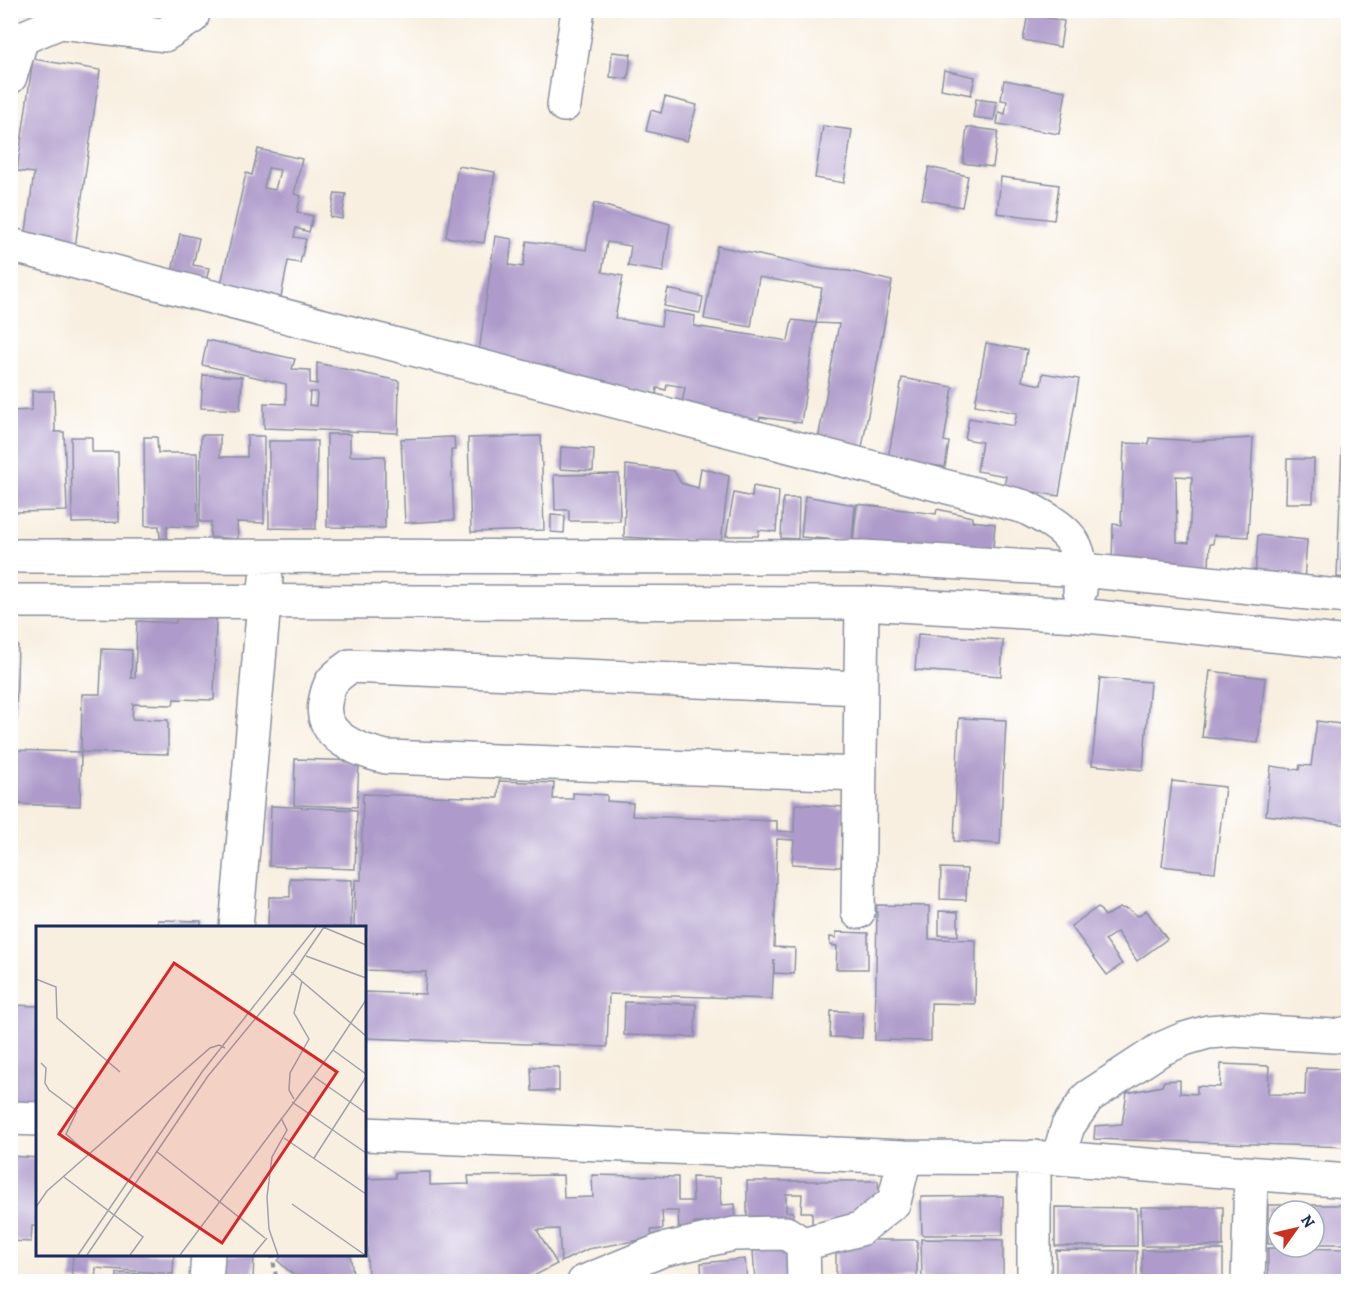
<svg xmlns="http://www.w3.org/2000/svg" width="1359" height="1292" font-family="Alegreya,serif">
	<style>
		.building { fill: #af9bcb; fill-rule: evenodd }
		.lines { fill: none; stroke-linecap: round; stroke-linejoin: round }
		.minor-casing { stroke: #8a8f9f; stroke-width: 36 }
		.path { stroke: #8a8f9f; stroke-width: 4; stroke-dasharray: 4.5 4.5; stroke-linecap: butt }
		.minor { stroke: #fff; stroke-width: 33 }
		.inset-road { fill: none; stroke: #a0a2ac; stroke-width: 1.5 }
		.view { fill: #d62828; fill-opacity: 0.15; stroke: #d62828; stroke-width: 3 }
		.inset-edge { fill: none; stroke: #1b2f5e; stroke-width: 3 }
	</style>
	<rect width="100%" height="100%" fill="#fff"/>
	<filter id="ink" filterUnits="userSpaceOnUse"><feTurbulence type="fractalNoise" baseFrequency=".0167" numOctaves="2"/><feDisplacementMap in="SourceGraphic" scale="12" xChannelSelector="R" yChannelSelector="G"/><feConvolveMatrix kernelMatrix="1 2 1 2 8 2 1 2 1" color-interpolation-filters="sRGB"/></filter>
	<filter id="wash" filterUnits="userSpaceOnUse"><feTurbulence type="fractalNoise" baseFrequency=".008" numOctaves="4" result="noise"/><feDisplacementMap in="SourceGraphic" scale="24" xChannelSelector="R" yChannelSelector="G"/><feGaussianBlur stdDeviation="1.35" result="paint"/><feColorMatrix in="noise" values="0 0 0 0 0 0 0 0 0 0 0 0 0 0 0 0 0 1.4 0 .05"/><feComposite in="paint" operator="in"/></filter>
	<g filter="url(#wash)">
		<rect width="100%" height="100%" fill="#f8efe0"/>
		<g id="blocks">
			<path class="building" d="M1028 14 1064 21 1060 47 1023 40Z
				M612 52 631 54 628 79 610 77Z
				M33 59 100 70 75 247 25 239 34 173 17 171Z
				M944 70 975 77 971 95 941 89Z
				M1004 80 1066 91 1059 134 997 124 999 112 1005 114 1007 101 1001 100Z
				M665 97 697 105 687 141 646 131 651 110 661 113Z
				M976 99 997 102 994 120 973 117Z
				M823 126 852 130 844 183 815 178Z
				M967 127 998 131 993 167 963 163Z
				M258 149 302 159 294 194 301 196 297 212 313 216 309 232 296 228 294 237 306 239 300 263 288 261 279 307 219 293 246 173 252 175ZM268 168 280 170 275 190 264 188Z
				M458 166 495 172 484 243 446 237Z
				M929 167 968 176 962 207 922 199Z
				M1001 177 1059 185 1054 220 997 213Z
				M335 193 346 194 342 219 330 217Z
				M594 203 670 224 663 272 628 266 631 246 607 242 602 272 623 276 615 318 661 326 663 311 695 316 694 326 788 341 792 320 816 323 822 288 759 277 751 327 704 319 717 246 824 269 849 271 892 281 862 448 818 440 839 324 816 323 801 423 760 417 759 421 680 417 685 387 667 384 666 390 657 388 656 395 478 359 495 236 512 239 509 265 523 267 527 241 586 250Z
				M180 234 199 238 193 265 209 268 206 282 171 277Z
				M668 289 703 297 700 313 664 306Z
				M207 340 295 359 292 369 310 370V383L317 384V363L399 381 398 433 264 428V403L286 404V384L202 365ZM310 392H317L316 406 309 405Z
				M986 343 1027 350 1022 381 1041 385 1043 373 1079 379 1059 496 1004 487 1006 476 977 471 982 442 965 439 969 418 1014 426 1017 413 975 405Z
				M203 375 242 377 240 410 201 408Z
				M902 378 953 387 944 441 949 442 945 467 888 459Z
				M32 391H54L55 432H64L67 511 10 512 11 411 32 410Z
				M327 434H350V456H385V528L327 527Z
				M201 435H220V457H247V436H264V523L237 522 238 539 210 537 211 522H200Z
				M541 436 544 530 471 532 468 438Z
				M71 437H92V452H118L119 522 72 523Z
				M144 437H157L158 453H197L198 527 167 526V538H160L159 526H145Z
				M454 437 455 450H451L454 520 405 523 401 439Z
				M1149 438 1194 441 1253 438 1248 537 1214 535 1213 544H1210L1209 568 1112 563 1113 524 1121 525 1124 443 1149 444ZM1176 476 1192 477 1189 543 1177 542Z
				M269 441H317L316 529 269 528Z
				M1342 444H1348V578L1337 577Z
				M561 447 594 449 593 471 560 469Z
				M1287 459H1314L1313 503H1286Z
				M626 465 674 471 681 483 698 488 701 468 729 476 721 542 624 537Z
				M619 474 620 521H569V510H555L554 475Z
				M753 486 779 491 776 532 759 530 758 536H726L734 493 752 497Z
				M805 496 855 505 852 541 801 537Z
				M783 498H799L798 539 781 538Z
				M857 504 936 514 937 509 972 517V521L995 524 993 548 853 540Z
				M551 515 565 516 564 533 551 532Z
				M1258 535 1307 540 1304 581 1255 576Z
				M176 616 216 618 214 700 174 699 173 705 133 704 132 719 168 720V754L81 752 82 694H100L102 649 132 650 131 678H135L137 621 176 623Z
				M918 634 1003 640 1001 676 915 670Z
				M10 644 18 645 16 712H10Z
				M1210 671 1265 678 1258 743 1202 737Z
				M1100 678 1150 682 1143 770 1092 765Z
				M959 718 1006 720 1000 844 954 841Z
				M1317 721 1348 725V825L1266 815 1271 766 1299 770 1300 765 1311 766Z
				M10 750 81 752 80 806 10 804Z
				M295 759 359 761 357 807 294 805Z
				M499 781 554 783 553 799H573V793L607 795V801L633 803 632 816 777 821V831L794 832 795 804 844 807 841 867 792 864 794 840 777 839 774 947 795 948 794 974 774 973V959L772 999 609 994 607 1047 364 1038V992L425 994 426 972 364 970V927H354L355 880H361L363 794 498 798Z
				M1172 781 1225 787 1215 872 1162 866Z
				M271 806 357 810 355 869 269 866Z
				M941 868 967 869 966 900 940 899Z
				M290 878 352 880 351 927H268L269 897H290Z
				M877 905 929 906V939L976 940 975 1004 931 1003V1041L875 1040Z
				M1098 907 1105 916 1120 908 1128 909 1138 916 1146 910 1167 939 1137 961 1117 932 1105 940 1122 964 1107 975 1071 926Z
				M939 911 958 912V936L939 935Z
				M158 920 201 921V927H158Z
				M836 932 868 933V969H836L837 946 830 945V937L836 938Z
				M625 1002 696 1004 695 1037 624 1035Z
				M10 1005 38 1006V1103L10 1102Z
				M831 1011 863 1012 862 1038 830 1037Z
				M1221 1064 1269 1066 1268 1094 1305 1095 1306 1068 1348 1069V1147L1094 1139 1095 1126 1122 1124 1127 1093 1162 1086 1164 1081 1180 1080V1093L1197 1094V1086L1220 1087Z
				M531 1067H559V1091H532Z
				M10 1156 38 1158V1226H32L31 1242 10 1241Z
				M430 1172V1185L469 1184 468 1176 563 1175 564 1198 593 1197 592 1175 678 1177V1201H693L692 1177 720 1178 721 1205 735 1204 736 1222 694 1223V1231H679L678 1211H662L663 1229 651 1230 652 1238 588 1249 561 1262 559 1229 537 1230 557 1264 524 1281H368L366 1225 364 1227V1179L395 1178V1173Z
				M747 1181H878L879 1198 858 1216 812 1224V1212H801L802 1194H786V1211L793 1212V1226L747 1225Z
				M1003 1196V1235H922L921 1197Z
				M1268 1205H1348V1244H1314V1211H1278V1244H1268Z
				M1055 1207 1137 1208V1246H1055Z
				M1141 1207H1223V1246H1142Z
				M921 1239 1003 1240V1278H922Z
				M836 1240H917V1278L836 1279Z
				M1268 1248 1348 1249V1281H1268Z
				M794 1249 796 1281H755L753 1251Z
				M1056 1250 1137 1251V1281H1056Z
				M1142 1250H1223V1281H1142Z
				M73 1254H174L173 1274 96 1268 95 1281H71Z
				M219 1254H254L253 1281H217Z
				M283 1254H350L353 1273 351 1281H300L278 1261Z
				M745 1259 747 1281H702L701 1263Z
				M117 1273 152 1274V1281H117Z"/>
		</g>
	</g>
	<g filter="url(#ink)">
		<use href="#blocks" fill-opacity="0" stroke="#8a8f9f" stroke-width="1.5"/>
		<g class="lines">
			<g class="minor-casing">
				<path id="minor" d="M10 77 22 38 60 22 164 35 192 17 193 10
					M564 105 578 10
					M10 245 1025 507C1067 529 1085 540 1080 591
					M10 556 863 557 1082 570 1348 597
					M10 601 862 603 1078 615 1348 643
					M860 774 386 757C360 751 319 737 325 703 329 681 332 679 350 666L861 688
					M858 912 862 603
					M236 928 266 579
					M10 1118 38 1119
					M364 1134 905 1157 1058 1158 1348 1181
					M1058 1158 1068 1126 1088 1097 1161 1049 1184 1039 1208 1032 1234 1030 1334 1036 1348 1033
					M803 1244 804 1282
					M206 1282 208 1254
					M584 1282 662 1250 734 1234 786 1233 803 1244 860 1229 894 1202 905 1157
					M1034 1282V1157
					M1248 1282 1251 1174"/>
			</g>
			<path class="path" d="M272 1254 277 1282"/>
			<use href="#minor" class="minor"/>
		</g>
	</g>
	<g transform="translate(36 926)">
		<rect width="330" height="330" fill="#f8efe0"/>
		<path class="inset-road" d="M287 1 330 19M270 30 330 52M255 46 330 110M0 53 20 61 21 92 84 146M297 124 330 148M5 137 10 142 9 157 13 164 41 185 30 208 53 229M277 150 330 187M258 173 253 164 254 147 273 113 258 87 266 55M256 176 330 227M248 212 330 268M120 225 229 312M278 232 330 151M28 251 107 311 94 329M256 278 329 329M0 281 11 265 174 122 183 119 189 122M42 329 166 146 280 1M51 329 172 150 257 47 288 1M144 329 297 124 330 74M217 329 231 312M242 329 233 303 231 271 236 231 251 204 245 192"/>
		<path class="view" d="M138 37 301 146 186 317 23 208Z"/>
		<rect width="330" height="330" class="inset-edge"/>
	</g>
	<rect width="1359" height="1292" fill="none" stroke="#fff" stroke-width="36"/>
	<g transform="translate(1296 1229) rotate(56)"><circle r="28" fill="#ffffff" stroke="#a4acbf" stroke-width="1.5"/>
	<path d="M0-4.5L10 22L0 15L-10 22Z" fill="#c8321e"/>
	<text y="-9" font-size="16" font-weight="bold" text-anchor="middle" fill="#1b2f5e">N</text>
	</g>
</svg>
